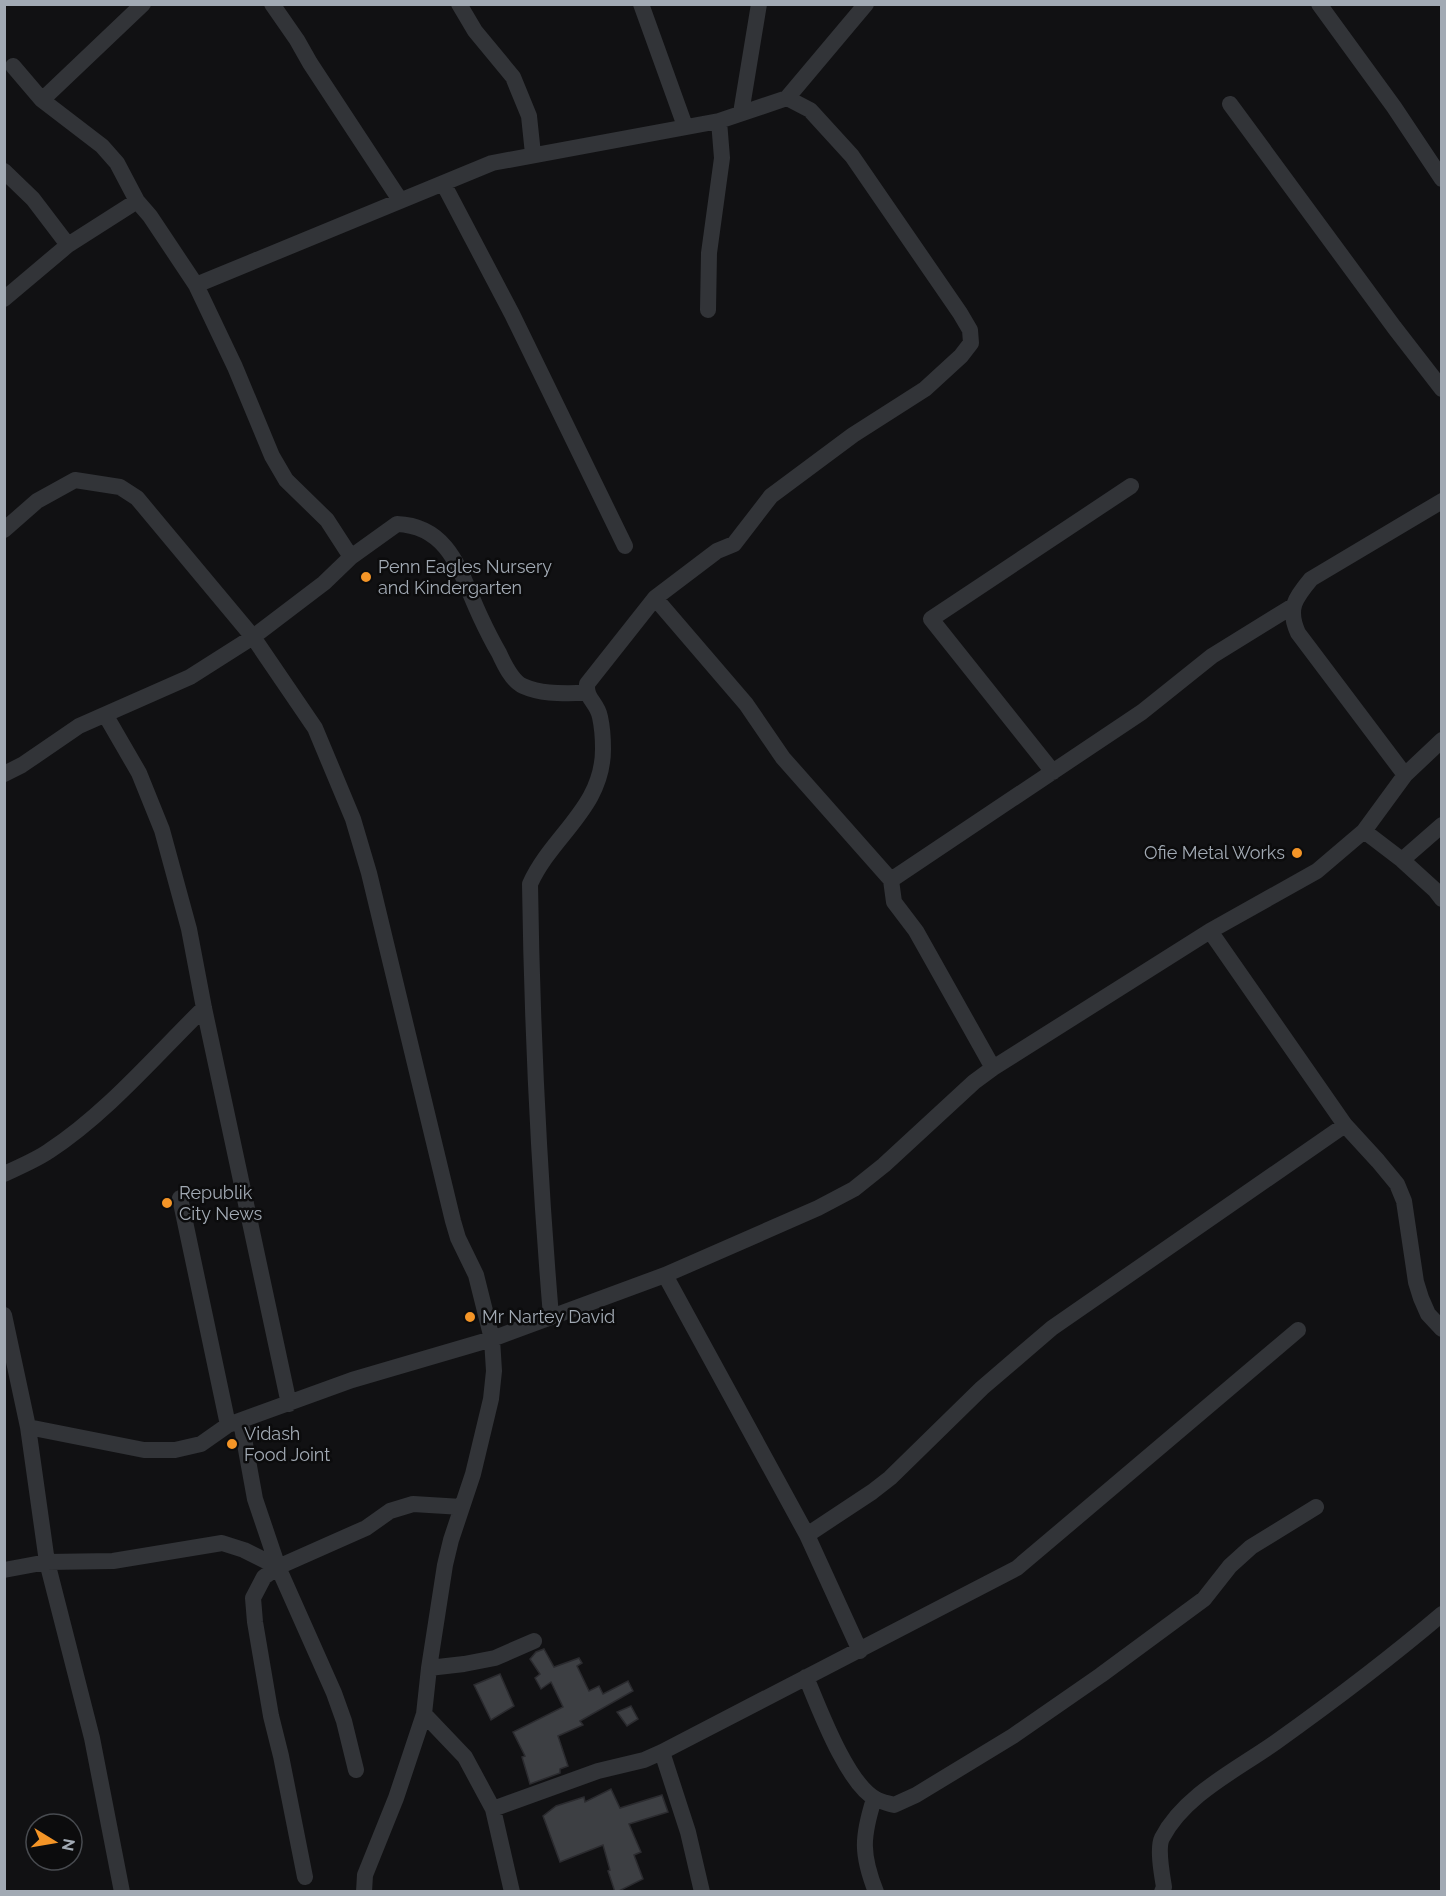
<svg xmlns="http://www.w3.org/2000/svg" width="1446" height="1896" font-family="Raleway,sans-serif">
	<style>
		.building { fill: #3d3f43; stroke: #2b2b2f; stroke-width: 1.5 }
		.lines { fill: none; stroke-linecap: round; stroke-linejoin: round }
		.minor { stroke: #323438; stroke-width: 16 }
		.poi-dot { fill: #f49527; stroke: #0c0c0d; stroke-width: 2 }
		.labels { text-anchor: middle; stroke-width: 5; stroke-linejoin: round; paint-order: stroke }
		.poi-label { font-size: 18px; fill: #a2aab4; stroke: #0c0c0d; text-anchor: start }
	</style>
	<rect width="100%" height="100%" fill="#111113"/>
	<path class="building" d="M544 1649 554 1667 579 1658 582 1663 577 1666 589 1691 599 1686 603 1694 628 1681 633 1691 580 1721 583 1725 558 1736 568 1766 560 1769V1773L530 1784 522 1757 525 1756 513 1732 563 1707 551 1682 541 1689 535 1678 540 1674 530 1659 536 1652Z
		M500 1674 514 1706 491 1720 474 1685Z
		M631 1706 638 1719 627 1726 617 1712Z
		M611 1789 620 1808 662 1795 668 1812 629 1824 641 1852 634 1855 643 1879 617 1892H615L608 1871 610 1870 603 1845 560 1862 543 1816 556 1806 584 1797 585 1802Z"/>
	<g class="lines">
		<path class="minor" d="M272 4 297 40 310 63 400 200
			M459 4 475 31 513 77 529 116 533 154
			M641 4 685 126
			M1319 4 1394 107 1442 179
			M13 66 42 100 102 146 117 163 137 201
			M42 100 143 4
			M1230 104 1394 327 1442 389
			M741 113 759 4
			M4 171 33 199 68 245
			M443 183 512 314 625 546
			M196 285 235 367 272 456 286 480 327 520 351 557
			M4 299 68 245 137 201 150 216 196 285 492 163 719 121 787 98 866 4
			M708 310 709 253 722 158 719 121
			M4 530 37 501 75 480 120 487 137 498 253 637 315 728 353 819 369 873 453 1221 458 1238 476 1275 492 1339 494 1371 491 1399 473 1474 451 1540 445 1565 429 1668 424 1714 396 1798 365 1875 364 1892
			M655 598 746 704 783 758 891 880 894 902 916 931 993 1068
			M106 716 139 773 162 830 189 929 204 1008 289 1404
			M1053 772 931 619 1131 486
			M4 774 22 765 79 726 190 677 253 637 324 583 351 557 397 524C451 526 461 576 480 616 486 629 492 641 499 653 504 664 512 681 523 686 543 695 565 693 586 693
			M1405 775 1298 633C1287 609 1295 598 1311 579L1442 501
			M1364 831 1405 775 1442 740
			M1402 860 1435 890 1442 899
			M891 880 1142 712 1212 656 1293 606
			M1210 931 1345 1125 1378 1161 1397 1184 1404 1201 1416 1282 1421 1298 1428 1314 1442 1329
			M4 1174C19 1167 36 1160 49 1151 106 1114 156 1055 204 1008
			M180 1198 228 1425
			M665 1275 807 1535 860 1651
			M4 1315 28 1427 47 1562 92 1738 122 1892
			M551 1316C539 1172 532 1028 530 884 552 835 603 808 603 749 603 739 602 726 600 717 597 702 586 700 587 684L655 598 717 551 734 544 771 496 853 435 925 389 961 356 971 343 970 330 960 313 852 156 810 110 787 98
			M241 1422 255 1499 278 1567 334 1693 344 1721 356 1770
			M28 1427 144 1450H175L201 1444 228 1425 352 1380 492 1339 665 1275 818 1208 854 1189 884 1165 974 1082 993 1068 1210 931 1317 871 1364 831 1402 860 1442 825
			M807 1535 872 1492 890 1478 982 1388 1052 1328 1345 1125
			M4 1570 47 1562 113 1561 222 1543 244 1550 278 1567
			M429 1668 464 1664 495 1658 534 1641
			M806 1677C819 1708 847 1784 876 1799 881 1802 888 1803 894 1805L916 1795 1013 1736 1101 1675 1204 1599 1230 1566 1251 1547 1316 1507
			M424 1714 465 1757 493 1809 598 1771 644 1760 662 1752 1017 1568 1298 1330
			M662 1752 688 1832 702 1892
			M874 1799C862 1837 861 1854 876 1892
			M493 1809 512 1892
			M305 1877 281 1756 271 1716 255 1622 253 1598 264 1577 278 1567 366 1528 390 1511 413 1504 462 1507
			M1162 1892 1164 1887C1162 1875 1157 1848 1162 1838 1184 1795 1238 1769 1276 1742 1332 1702 1389 1659 1442 1614"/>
	</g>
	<g class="poi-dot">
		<circle cx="366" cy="577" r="6"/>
		<circle cx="1297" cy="853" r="6"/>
		<circle cx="167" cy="1203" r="6"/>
		<circle cx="470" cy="1317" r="6"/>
		<circle cx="232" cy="1444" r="6"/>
	</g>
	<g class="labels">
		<g class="poi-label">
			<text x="378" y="573">Penn Eagles Nursery<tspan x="378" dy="21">and Kindergarten</tspan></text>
			<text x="1285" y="859" text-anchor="end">Ofie Metal Works</text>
			<text x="179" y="1199">Republik<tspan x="179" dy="21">City News</tspan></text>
			<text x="482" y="1323">Mr Nartey David</text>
			<text x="244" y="1440">Vidash<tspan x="244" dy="21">Food Joint</tspan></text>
		</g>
	</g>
	<rect width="1446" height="1896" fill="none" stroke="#a2aab4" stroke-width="12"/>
	<g transform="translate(54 1842) rotate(101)"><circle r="28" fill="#0c0c0d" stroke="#484b50" stroke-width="1.5"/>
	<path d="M0-4.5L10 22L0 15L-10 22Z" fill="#f49527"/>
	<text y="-9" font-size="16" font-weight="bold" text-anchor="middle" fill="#a2aab4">N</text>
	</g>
</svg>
